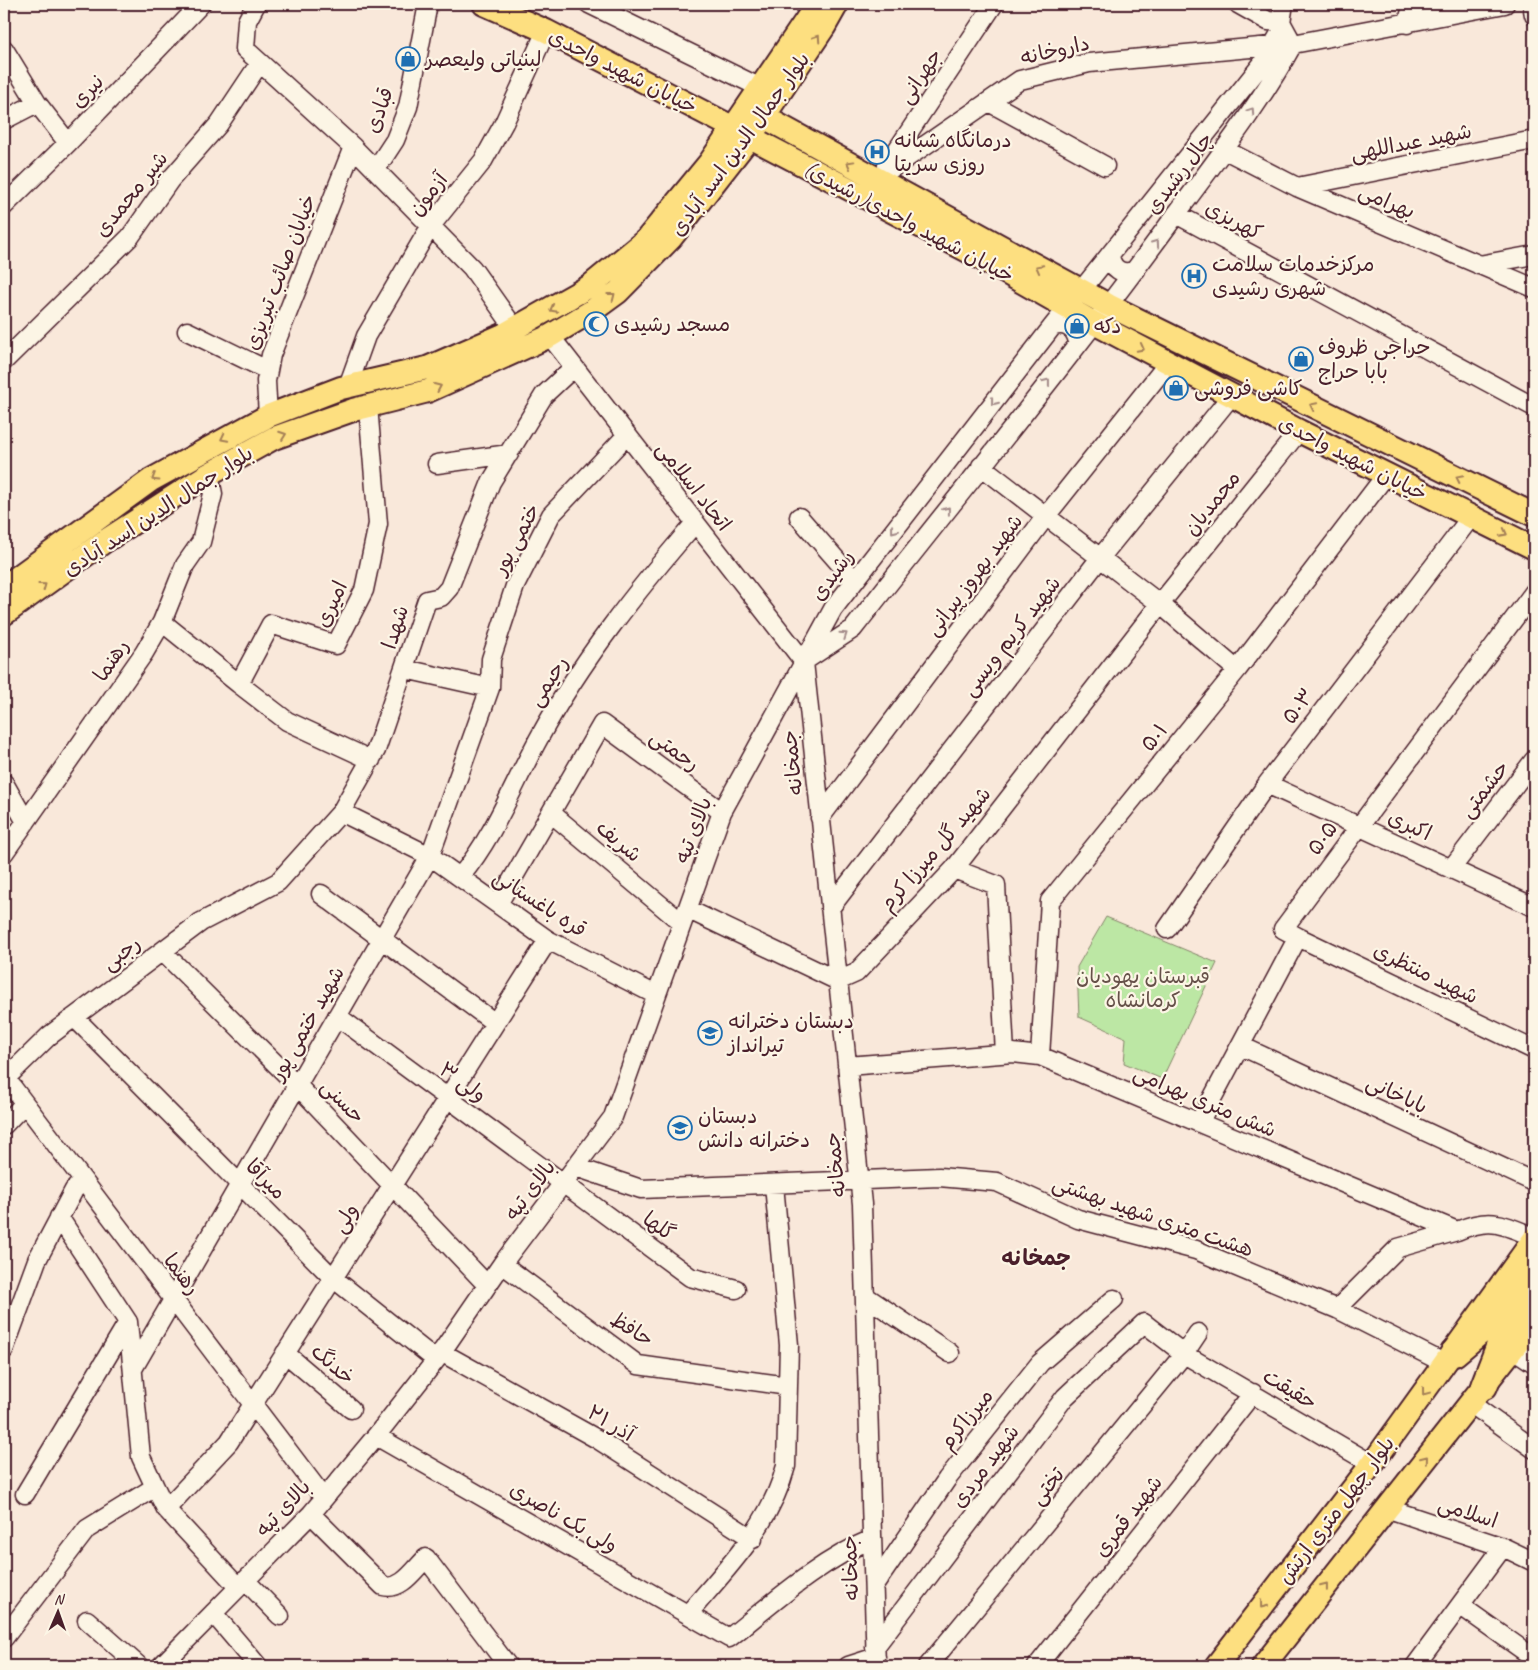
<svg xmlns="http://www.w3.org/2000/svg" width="1538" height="1670" font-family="Caveat,'Playpen Sans Arabic',sans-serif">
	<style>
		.green { fill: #bce7a4; stroke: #838368 }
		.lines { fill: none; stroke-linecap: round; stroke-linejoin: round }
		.minor-casing { stroke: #4a1f2b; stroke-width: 21 }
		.major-casing { stroke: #4a1f2b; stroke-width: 26 }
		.highway-casing { stroke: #4a1f2b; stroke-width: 30 }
		.minor { stroke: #fcf5e5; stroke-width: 18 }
		.major { stroke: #fddf80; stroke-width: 22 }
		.highway { stroke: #fddf80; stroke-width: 26 }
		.oneway { stroke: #a47f56 }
		.oneway2 { stroke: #a38a88 }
		.labels { text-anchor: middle; stroke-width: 4.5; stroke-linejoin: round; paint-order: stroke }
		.street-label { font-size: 21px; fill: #4a1f2b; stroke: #fcf5e5 }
		.poi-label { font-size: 21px; fill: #4a1f2b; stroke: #fcf5e5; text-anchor: start }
		.park-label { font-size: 21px; fill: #665149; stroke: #fcf5e5 }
		.neighbourhood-label { font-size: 22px; font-weight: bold; fill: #4a1f2b; stroke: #fcf5e5 }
	</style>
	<rect width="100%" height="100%" fill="#f9e8da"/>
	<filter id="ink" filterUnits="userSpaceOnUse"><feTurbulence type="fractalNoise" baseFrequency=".02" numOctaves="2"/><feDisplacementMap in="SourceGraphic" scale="10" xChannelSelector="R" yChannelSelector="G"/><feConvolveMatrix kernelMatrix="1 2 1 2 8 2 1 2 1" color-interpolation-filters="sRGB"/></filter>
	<g filter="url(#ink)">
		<path class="green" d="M1106 917 1217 963 1162 1079 1124 1063 1126 1038 1079 1017 1077 967Z"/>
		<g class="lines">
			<g class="minor-casing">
				<path id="minor" d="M256 4 247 21 245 49 353 147 472 268 515 329
					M589 4 761 88
					M1238 4 1268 21 1281 22
					M1532 4 1534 15
					M1407 24 1413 4
					M4 49 37 103 68 143
					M989 102 1105 166
					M4 120 37 103
					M1225 150 1297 187 1534 288
					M887 165 994 4
					M376 169 395 140 408 107 428 4
					M876 179 1020 80 1089 63 1293 44 1505 4
					M1297 187 1534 140
					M4 206 68 143 201 4
					M1176 214 1534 407
					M1110 254C1111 269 1122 276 1136 270
					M1479 265 1534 255
					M1052 327C1065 321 1077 329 1078 344
					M187 331 267 370
					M550 336 804 662
					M4 361 130 237 170 180 219 124 259 64
					M348 386 366 336 430 227 483 161 504 123 546 31
					M268 416 266 381 271 355 353 147
					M437 464 509 454
					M981 466 1160 604 1237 670
					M799 517 855 581
					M162 622 239 684 271 624 336 645 364 590 378 524 368 406
					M806 660 853 629C958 495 1068 362 1169 224 1212 165 1258 108 1293 44L1281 22 1284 4
					M804 662 862 1204 876 1666
					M405 669 490 688
					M239 684 287 721 371 760
					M4 783 26 822
					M1267 784 1534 907
					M341 812 430 856 548 940 656 995
					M551 813 682 923
					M820 818 1046 516 1169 362
					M4 853 144 653 162 622 185 565 201 542 213 494 209 474
					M954 869 996 885 1005 1054
					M1451 869 1534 760
					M460 877C495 835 513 785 539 738 581 661 637 590 695 523
					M321 894 495 1023
					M498 904 602 724 722 812
					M830 908 1100 558 1232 395
					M687 909 838 981 856 973 954 869 1160 604 1299 431
					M1167 929 1267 784 1471 517
					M1298 937 1534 1050
					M162 951 297 1085 487 1285
					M337 1016 690 1277 736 1289
					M74 1017 333 1278 436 1360
					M1241 1046 1534 1182
					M1040 1056 1050 901 1237 670 1386 475
					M847 1066 1013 1053 1040 1056 1457 1231C1491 1217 1502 1224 1534 1237
					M4 1076 324 1498
					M5 1079 49 1036 201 922 278 882 341 812 376 750 427 600 441 597 449 588 491 482 544 395 574 367
					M1199 1123 1298 937 1283 929 1534 592
					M4 1125 24 1104
					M576 1167 641 1189 939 1177 997 1182 1078 1219 1196 1250 1337 1309 1446 1364
					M59 1217 128 1322 141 1457 155 1487 166 1509 238 1587
					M502 1264 638 1365 788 1386
					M865 1296 950 1353
					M1337 1309 1398 1248 1457 1231
					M1513 1349 1534 1363
					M4 1350 37 1260 74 1190 82 1181
					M441 1352 597 1439 753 1539
					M285 1353 351 1409
					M134 1367 430 856 490 688 491 659 515 586 551 515 627 435
					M1470 1403 1534 1449
					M376 1436 729 1638C774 1602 819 1561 872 1539
					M25 1494 128 1322
					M1386 1508 1503 1547 1534 1562
					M166 1509 229 1442 548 940
					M311 1514 383 1586C401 1591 414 1570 426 1558L508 1666
					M245 1580 280 1616
					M874 1586 947 1479 1040 1363 1114 1299
					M1461 1606 1534 1658
					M213 1613 258 1666
					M688 1614C727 1568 770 1526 786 1466L789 1345 774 1185
					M87 1620 139 1666
					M4 1638 87 1529 155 1487
					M875 1647 1065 1397 1144 1323 1184 1354 1372 1464
					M161 1666 311 1514 376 1436 436 1360 502 1264 613 1117 722 812 833 609 1052 327 1262 64 1283 28
					M848 1666 876 1657
					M928 1666 1184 1354 1198 1333
					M1037 1666 1253 1393
					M1415 1666 1503 1547"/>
			</g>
			<g class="major-casing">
				<path id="major" d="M484 4 546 31 734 128
					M764 117 1108 305 1534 515
					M750 137 968 251 1094 323 1299 431 1534 548
					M4 587 151 480 268 416 341 388 427 368 503 335 590 286 646 240 710 162 817 4
					M4 614 105 541 173 497 209 474 274 438 353 410 428 391 550 336 592 311 618 292 671 238 750 137 824 27 837 4
					M1216 1666 1372 1464 1534 1239
					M1263 1666 1534 1322"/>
			</g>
			<g class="highway-casing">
				<path id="highway" d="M1454 1353 1492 1321 1534 1267
					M1484 1386 1503 1337 1526 1308"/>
			</g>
			<use href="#minor" class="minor"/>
			<use href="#major" class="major"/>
			<use href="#highway" class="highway"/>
		</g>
		<defs><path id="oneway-chevron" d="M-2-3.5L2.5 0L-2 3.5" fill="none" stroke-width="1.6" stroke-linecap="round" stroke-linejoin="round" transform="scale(1.25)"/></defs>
		<g class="oneway">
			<use href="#oneway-chevron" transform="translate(817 38) rotate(-56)"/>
			<use href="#oneway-chevron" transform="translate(850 164) rotate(-151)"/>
			<use href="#oneway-chevron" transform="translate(1039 268) rotate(-152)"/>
			<use href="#oneway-chevron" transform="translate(612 296) rotate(-38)"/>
			<use href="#oneway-chevron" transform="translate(553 309) rotate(152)"/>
			<use href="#oneway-chevron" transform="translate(1141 348) rotate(28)"/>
			<use href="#oneway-chevron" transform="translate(438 387) rotate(-24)"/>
			<use href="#oneway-chevron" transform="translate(1313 406) rotate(-154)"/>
			<use href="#oneway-chevron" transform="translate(283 435) rotate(-20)"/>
			<use href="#oneway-chevron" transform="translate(224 438) rotate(153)"/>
			<use href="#oneway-chevron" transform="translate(155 478) rotate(148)"/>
			<use href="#oneway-chevron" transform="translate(1459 478) rotate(-154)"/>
			<use href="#oneway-chevron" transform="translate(1504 533) rotate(27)"/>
			<use href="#oneway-chevron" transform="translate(43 586) rotate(-36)"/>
			<use href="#oneway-chevron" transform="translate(1425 1392) rotate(127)"/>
			<use href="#oneway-chevron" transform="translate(1425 1459) rotate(-51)"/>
			<use href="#oneway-chevron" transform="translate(1325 1586) rotate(-52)"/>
			<use href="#oneway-chevron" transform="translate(1263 1605) rotate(128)"/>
		</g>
		<g class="oneway2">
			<use href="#oneway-chevron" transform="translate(1251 111) rotate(-56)"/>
			<use href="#oneway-chevron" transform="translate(1156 243) rotate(-54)"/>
			<use href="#oneway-chevron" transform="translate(1047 382) rotate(-52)"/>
			<use href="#oneway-chevron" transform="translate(994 402) rotate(128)"/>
			<use href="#oneway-chevron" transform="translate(947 510) rotate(-52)"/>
			<use href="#oneway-chevron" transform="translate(894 530) rotate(128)"/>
			<use href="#oneway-chevron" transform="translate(844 635) rotate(-34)"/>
		</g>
	</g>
	<defs>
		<g id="shop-ring" transform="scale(1.25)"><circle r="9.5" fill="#fcf5e5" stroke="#1f6fb2" stroke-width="1.5"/><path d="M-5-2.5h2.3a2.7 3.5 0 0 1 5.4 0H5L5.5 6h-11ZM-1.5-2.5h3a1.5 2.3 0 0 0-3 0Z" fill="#1f6fb2"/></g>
		<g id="hospital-ring" transform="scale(1.25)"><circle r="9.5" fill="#fcf5e5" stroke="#1f6fb2" stroke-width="1.5"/><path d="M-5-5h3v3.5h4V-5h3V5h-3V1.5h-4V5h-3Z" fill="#1f6fb2"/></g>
		<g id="mosque-ring" transform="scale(1.25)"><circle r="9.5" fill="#fcf5e5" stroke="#1f6fb2" stroke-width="1.5"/><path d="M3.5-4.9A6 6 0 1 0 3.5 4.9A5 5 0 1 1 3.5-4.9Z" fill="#1f6fb2"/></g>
		<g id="school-ring" transform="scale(1.25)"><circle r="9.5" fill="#fcf5e5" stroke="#1f6fb2" stroke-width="1.5"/><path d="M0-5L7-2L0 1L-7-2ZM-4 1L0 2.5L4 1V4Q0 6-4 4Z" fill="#1f6fb2"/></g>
	</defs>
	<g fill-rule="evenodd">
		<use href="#shop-ring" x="408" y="59"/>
		<use href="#hospital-ring" x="877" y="152"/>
		<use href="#hospital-ring" x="1194" y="276"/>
		<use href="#mosque-ring" x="596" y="324"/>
		<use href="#shop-ring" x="1077" y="326"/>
		<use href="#shop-ring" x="1301" y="359"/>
		<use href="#shop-ring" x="1176" y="388"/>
		<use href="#school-ring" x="710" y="1033"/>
		<use href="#school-ring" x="680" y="1128"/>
	</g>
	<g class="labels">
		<g class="street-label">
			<text transform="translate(1055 50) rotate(-13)" y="7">داروخانه</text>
			<text transform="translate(623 71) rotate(27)" y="7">خیابان شهید واحدی</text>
			<text transform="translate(920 76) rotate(-56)" y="7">جهرانی</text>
			<text transform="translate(87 91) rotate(-46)" y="7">نیری</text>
			<text transform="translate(379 110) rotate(-70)" y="7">قبادی</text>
			<text transform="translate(1411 142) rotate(-11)" y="7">شهید عبداللهی</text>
			<text transform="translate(740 144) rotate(-54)" y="7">بلوار جمال الدین اسد آبادی</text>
			<text transform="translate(1179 173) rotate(-53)" y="7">چال رشیدی</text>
			<text transform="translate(131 194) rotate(-51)" y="7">شیر محمدی</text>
			<text transform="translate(428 194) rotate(-52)" y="7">آزمون</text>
			<text transform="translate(1387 201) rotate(23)" y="7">بهرامی</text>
			<text transform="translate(1234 220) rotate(28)" y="7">کهریزی</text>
			<text transform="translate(909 222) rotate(28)" y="7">خیابان شهید واحدی(رشیدی)</text>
			<text transform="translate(280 272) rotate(-69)" y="7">خیابان صائب تبریزی</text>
			<text transform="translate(1353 458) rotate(27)" y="7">خیابان شهید واحدی</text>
			<text transform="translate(694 486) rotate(52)" y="7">اتحاد اسلامی</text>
			<text transform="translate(1212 503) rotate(-51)" y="7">محمدیان</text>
			<text transform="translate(158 511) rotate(-33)" y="7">بلوار جمال الدین اسد آبادی</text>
			<text transform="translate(516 539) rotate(-62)" y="7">ختمی پور</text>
			<text transform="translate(832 575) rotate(-54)" y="7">رشیدی</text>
			<text transform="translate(974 575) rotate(-53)" y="7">شهید بهروز پیرانی</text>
			<text transform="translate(331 604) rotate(-65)" y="7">امیری</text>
			<text transform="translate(395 627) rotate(-72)" y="7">شهدا</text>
			<text transform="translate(1011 636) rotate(-52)" y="7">شهید کریم ویسی</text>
			<text transform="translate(111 660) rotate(-56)" y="7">رهنما</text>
			<text transform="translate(548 681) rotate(-57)" y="7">رحیمی</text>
			<text transform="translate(1298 706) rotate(-53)" y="7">۵۰۳</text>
			<text transform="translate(1154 737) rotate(-51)" y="7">۵۰۱</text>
			<text transform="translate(675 750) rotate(36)" y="7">رحمتی</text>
			<text transform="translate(792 763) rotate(-96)" y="7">جمخانه</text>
			<text transform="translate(1484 789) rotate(-52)" y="7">حشمتی</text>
			<text transform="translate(1410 825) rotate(25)" y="7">اکبری</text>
			<text transform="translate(693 830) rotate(-69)" y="7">بالای تپه</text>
			<text transform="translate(1322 838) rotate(-54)" y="7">۵۰۵</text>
			<text transform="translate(619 841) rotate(40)" y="7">شریف</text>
			<text transform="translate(935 849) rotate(-49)" y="7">شهید گل میرزا کرم</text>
			<text transform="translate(540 903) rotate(33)" y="7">قره باغستانی</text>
			<text transform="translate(121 953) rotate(-37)" y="7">رجبی</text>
			<text transform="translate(1426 973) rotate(26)" y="7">شهید منتظری</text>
			<text transform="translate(307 1023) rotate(-60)" y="7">شهید ختمی پور</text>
			<text transform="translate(463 1082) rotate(36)" y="7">ولی ۳</text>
			<text transform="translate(1397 1094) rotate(25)" y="7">باباخانی</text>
			<text transform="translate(343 1101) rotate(46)" y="7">حسنی</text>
			<text transform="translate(1205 1101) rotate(23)" y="7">شش متری بهرامی</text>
			<text transform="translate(835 1165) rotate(-96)" y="7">جمخانه</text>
			<text transform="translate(266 1179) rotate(45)" y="7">میرآقا</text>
			<text transform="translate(530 1190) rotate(-53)" y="7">بالای تپه</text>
			<text transform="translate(1153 1216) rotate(19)" y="7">هشت متری شهید بهشتی</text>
			<text transform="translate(345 1218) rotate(-58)" y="7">ولی</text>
			<text transform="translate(659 1226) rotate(36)" y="7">گلها</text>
			<text transform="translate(182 1274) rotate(53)" y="7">رهنما</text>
			<text transform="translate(632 1329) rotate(32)" y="7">حافظ</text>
			<text transform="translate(333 1364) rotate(41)" y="7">خدنگ</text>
			<text transform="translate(1290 1389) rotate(31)" y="7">حقیقت</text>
			<text transform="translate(966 1419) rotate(-51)" y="7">میرزاکرم</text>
			<text transform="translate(611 1423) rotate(31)" y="7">۲۱ آذر</text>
			<text transform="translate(985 1466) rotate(-53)" y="7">شهید مردی</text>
			<text transform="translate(1047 1486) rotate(-51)" y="7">تختی</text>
			<text transform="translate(283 1508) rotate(-47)" y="7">بالای تپه</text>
			<text transform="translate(1336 1510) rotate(-53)" y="7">بلوار چهل متری ارتش</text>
			<text transform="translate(1468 1512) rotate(18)" y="7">اسلامی</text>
			<text transform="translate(1128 1516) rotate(-52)" y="7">شهید قمری</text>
			<text transform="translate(564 1517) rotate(30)" y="7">ولی بک ناصری</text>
			<text transform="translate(850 1568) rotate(-92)" y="7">جمخانه</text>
		</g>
		<g class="poi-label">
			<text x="426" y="66">لبنیاتی ولیعصر</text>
			<text x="894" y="147">درمانگاه شبانه<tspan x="894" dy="24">روزی سریتا</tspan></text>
			<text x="1212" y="271">مرکزخدمات سلامت<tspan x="1212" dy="24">شهری رشیدی</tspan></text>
			<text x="614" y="331">مسجد رشیدی</text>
			<text x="1094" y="333">دکه</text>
			<text x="1318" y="354">حراجی ظروف<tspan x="1318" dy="24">بابا حراج</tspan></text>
			<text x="1194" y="395">کاشی فروشی</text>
			<text x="728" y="1028">دبستان دخترانه<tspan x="728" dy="24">تیرانداز</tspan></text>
			<text x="698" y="1123">دبستان<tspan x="698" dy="24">دخترانه دانش</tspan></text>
		</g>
		<g class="park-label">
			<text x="1143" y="983">قبرستان یهودیان<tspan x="1143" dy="24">کرمانشاه</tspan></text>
		</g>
		<g class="neighbourhood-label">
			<text x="1036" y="1265">جمخانه</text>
		</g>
	</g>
	<rect width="1538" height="1670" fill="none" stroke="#fcf5e5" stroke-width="20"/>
	<rect x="10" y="10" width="1518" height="1650" fill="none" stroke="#4a1f2b" stroke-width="2" filter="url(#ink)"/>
	<g transform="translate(58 1612) rotate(2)" stroke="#fcf5e5" stroke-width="4" paint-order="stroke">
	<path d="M0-4L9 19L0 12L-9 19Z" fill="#4a1f2b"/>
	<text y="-8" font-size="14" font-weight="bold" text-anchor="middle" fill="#4a1f2b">N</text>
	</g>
</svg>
